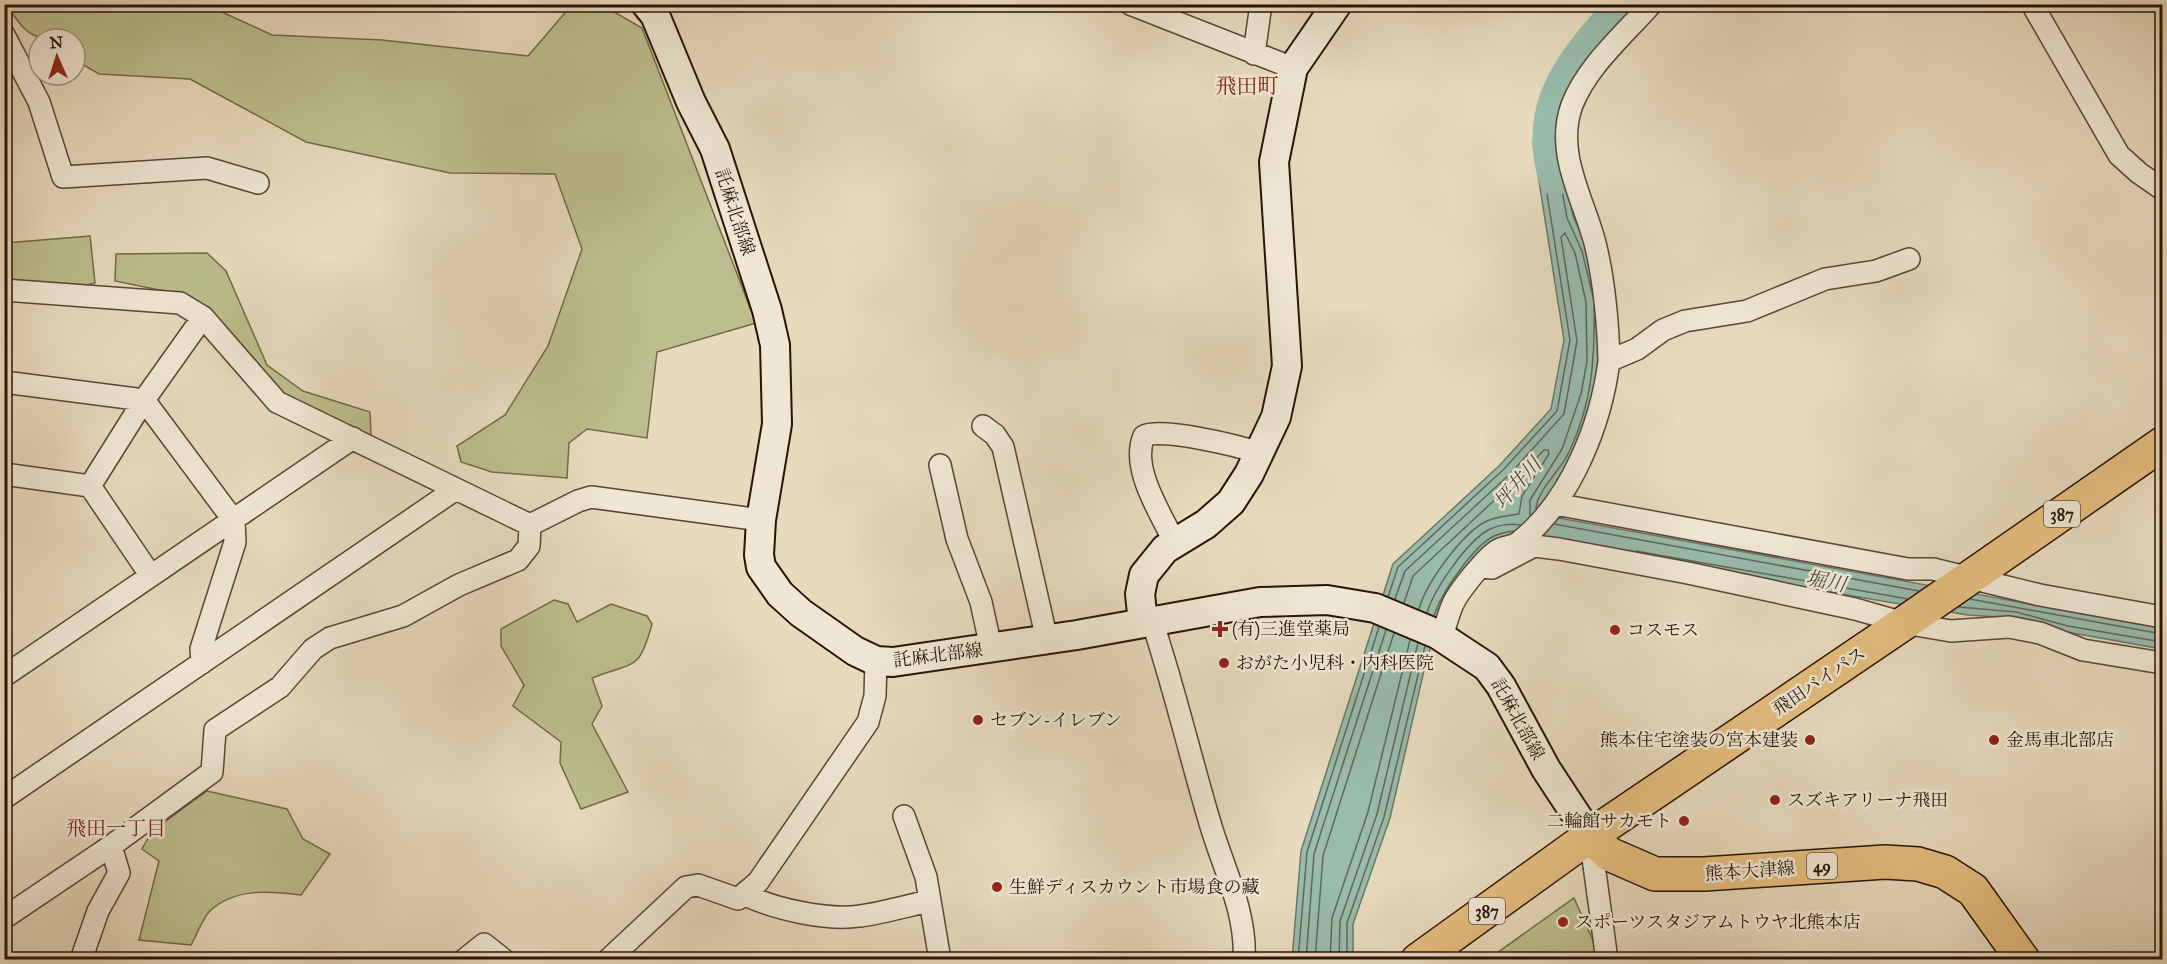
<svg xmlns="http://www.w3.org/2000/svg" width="2167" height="964" font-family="'IM FELL Great Primer','Noto Serif JP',serif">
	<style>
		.green { fill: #bcbe8d; stroke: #73684a; stroke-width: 1.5 }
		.water { fill: #98bbac; stroke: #6c786a; stroke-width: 1.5 }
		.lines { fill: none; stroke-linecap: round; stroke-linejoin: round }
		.shore { stroke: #616759; stroke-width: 1.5 }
		.river { stroke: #98bbac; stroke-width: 32 }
		.street-casing { stroke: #594534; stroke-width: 24 }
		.secondary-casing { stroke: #2a1306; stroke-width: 32 }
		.primary-casing { stroke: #2a1306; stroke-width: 36 }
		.highway-casing { stroke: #2a1306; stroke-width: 36 }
		.street { stroke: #efe7d4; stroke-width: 21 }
		.secondary { stroke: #efe7d4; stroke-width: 28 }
		.primary { stroke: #e4bd7e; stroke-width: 33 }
		.highway { stroke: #e4bd7e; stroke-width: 33 }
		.poi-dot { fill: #8f2418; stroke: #efe7d4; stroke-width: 2 }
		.labels { text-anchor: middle; stroke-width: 5; stroke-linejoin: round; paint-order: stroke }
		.shield { fill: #efe7d4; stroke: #655344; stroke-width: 1.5 }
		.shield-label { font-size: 16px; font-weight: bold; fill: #2a1306 }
		.street-label { font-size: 18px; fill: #2a1306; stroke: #efe7d4 }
		.poi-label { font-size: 18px; fill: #2a1306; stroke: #efe7d4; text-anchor: start }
		.water-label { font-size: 20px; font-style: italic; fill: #504e40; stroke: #efe7d4 }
		.neighbourhood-label { font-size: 20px; fill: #7a1f14; stroke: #efe7d4 }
		.quarter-label { font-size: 21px; fill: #7a1f14; stroke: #efe7d4 }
	</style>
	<rect width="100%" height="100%" fill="#e7dabd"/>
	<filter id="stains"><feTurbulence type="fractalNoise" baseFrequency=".00333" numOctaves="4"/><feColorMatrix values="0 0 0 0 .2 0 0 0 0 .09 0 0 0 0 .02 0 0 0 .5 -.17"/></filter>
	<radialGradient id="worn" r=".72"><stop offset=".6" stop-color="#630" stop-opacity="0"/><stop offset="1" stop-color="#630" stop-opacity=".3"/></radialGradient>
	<path class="green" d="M6 5H207L272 35 382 40 528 56 570 7 604 6 642 28 756 323 657 352 647 438 587 429 569 443 567 478 492 472 461 462 457 446 505 415 548 346 582 249 555 174 450 173 306 142 190 79 99 74 75 60V39C32 39 31 40 6 5Z
		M90 236 95 283 83 286 5 280V243Z
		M207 253 226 271 267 365 303 391 370 412 371 436 293 401 253 368 209 307 174 293 115 281 116 254Z
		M554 600 568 604 577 622 611 604 647 616 652 624C639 672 635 661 592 678L602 706 592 724 628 792 581 809 560 763 561 742 513 706 524 685 501 646V629Z
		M207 791 287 809 303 839 330 854 301 895C271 891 237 888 212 909 203 916 197 935 191 945L139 940 159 861 142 849 152 831Z
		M1574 898 1595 945 1598 960H1487Z"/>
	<path class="water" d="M1557 133 1573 216 1588 249 1600 301 1601 362 1594 397 1553 517 2162 628V649L2067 632 2015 618 1968 615 1882 601 1513 537 1443 605 1425 666 1390 818 1353 924V959L1292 960 1301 851 1393 564 1500 465 1551 409 1564 340 1533 143Z"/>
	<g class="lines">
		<path class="shore" d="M1536 508C1538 489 1561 470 1569 452 1592 404 1595 360 1594 307
			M1554 524 1919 591
			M1636 551 1908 599
			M1388 597 1398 567 1504 469 1557 411 1570 340 1540 149 1550 143 1554 145 1567 218 1582 251 1593 297
			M1395 599 1405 571 1510 474 1564 414 1577 341 1561 237 1565 233 1575 253 1586 302 1587 361 1581 394 1562 449 1530 500V515
			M1970 599 2162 634
			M1404 603 1413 576 1515 481 1544 450H1548L1549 454 1522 496 1519 514C1508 516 1494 516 1483 523 1460 537 1426 583 1419 609
			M1959 607 2016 612 2068 626 2162 642
			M1427 613C1434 589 1466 543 1488 530 1497 525 1510 523 1520 525
			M1434 616C1440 595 1474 545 1494 536 1500 533 1507 532 1513 531
			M1298 960 1307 852 1379 627
			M1306 960 1314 854 1386 630
			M1315 960 1323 856 1394 633
			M1330 960 1332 918 1368 812 1410 640
			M1339 960 1340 921 1377 814 1418 643
			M1347 960V923L1384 817 1425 646"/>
		<path class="river" d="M1555 180C1531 104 1575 57 1623 4"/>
		<g class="street-casing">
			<path id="street" d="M1130 4 1293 68
				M2032 4 2119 155 2139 173 2162 189
				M4 35 39 102 63 177 207 168 258 183
				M1254 54 1261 4
				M4 290 180 303 203 317 277 402 530 525
				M1609 361C1608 322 1605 286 1596 247 1585 201 1554 154 1572 105 1587 66 1624 35 1651 4
				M4 382 144 400 234 521 235 542 201 649 202 663
				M983 426 995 435 1003 447 1047 640
				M940 465 957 539 981 602 991 648
				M4 474 90 486 151 576
				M90 486 144 400 203 317
				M1555 504 1908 569H1933L2040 595 2162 617
				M530 525 578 501 591 497 761 520
				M1175 543C1161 514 1130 468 1144 436 1161 427 1239 446 1259 453
				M1482 567 1492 568 1534 546 1559 549 1688 573 1855 609 1904 623 1951 631 2009 627 2040 633 2083 650 2162 663
				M1152 621C1174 687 1190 756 1210 823 1223 868 1247 912 1244 960
				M1442 637C1445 627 1448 616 1452 606 1457 593 1486 557 1498 550 1505 546 1513 547 1519 542 1571 501 1601 424 1609 361L1637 349 1663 330 1685 321 1747 311 1825 279 1876 271 1909 259
				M4 676 353 438
				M4 798 456 489
				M904 816 926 877 940 960
				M1590 836 1607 960
				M746 895C774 909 828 921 860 916 883 913 906 906 929 901
				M4 918 111 846 212 772 215 730 280 687 313 649 330 638 403 616 459 585 518 560 529 546 530 525
				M81 960 98 911 119 873 111 846
				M464 960 484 944 504 960
				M608 960 686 887 698 885 738 899 758 882 868 722 875 696 876 661"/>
		</g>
		<g class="secondary-casing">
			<path id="secondary" d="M646 4 655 15 691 102 715 149 767 310 775 345 777 424 761 520 759 555 761 567 780 594 801 613 855 651 876 661 893 662 1077 635 1260 602 1327 600 1375 608 1437 634 1487 667 1501 686 1546 769 1590 836
				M1143 623 1140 594 1144 575 1165 549 1206 524 1231 502 1249 474 1276 417 1287 366 1274 162 1293 68 1337 4"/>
		</g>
		<g class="primary-casing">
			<path id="primary" d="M1590 836 1609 854 1655 874H1704L1885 862 1918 864 1945 872 1973 890 2023 960"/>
		</g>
		<g class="highway-casing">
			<path id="highway" d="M1418 960 1590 836 1913 617 2162 444"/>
		</g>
		<use href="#street" class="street"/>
		<use href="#secondary" class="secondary"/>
		<use href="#primary" class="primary"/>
		<use href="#highway" class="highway"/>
	</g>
	<g class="poi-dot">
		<path d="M1217 620h6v6h6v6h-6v6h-6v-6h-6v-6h6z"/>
		<circle cx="1615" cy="630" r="6"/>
		<circle cx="1224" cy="663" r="6"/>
		<circle cx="978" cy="720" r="6"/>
		<circle cx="1810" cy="740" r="6"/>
		<circle cx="1994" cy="740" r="6"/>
		<circle cx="1775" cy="800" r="6"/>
		<circle cx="1684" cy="821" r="6"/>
		<circle cx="997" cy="887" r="6"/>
		<circle cx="1563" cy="922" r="6"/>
	</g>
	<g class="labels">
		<g class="shield">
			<rect x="2044" y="501" width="36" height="26" rx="4.5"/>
			<rect x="1807" y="853" width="30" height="26" rx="4.5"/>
			<rect x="1469" y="898" width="36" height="26" rx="4.5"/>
		</g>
		<g class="shield-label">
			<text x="2062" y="520">387</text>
			<text x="1822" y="872">49</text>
			<text x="1487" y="917">387</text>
		</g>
		<g class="street-label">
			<text transform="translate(735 212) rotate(72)" y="6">託麻北部線</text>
			<text transform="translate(938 655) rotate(-7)" y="6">託麻北部線</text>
			<text transform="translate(1819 681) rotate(-34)" y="6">飛田バイパス</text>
			<text transform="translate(1518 719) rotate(61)" y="6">託麻北部線</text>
			<text transform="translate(1750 871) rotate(-4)" y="6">熊本大津線</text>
		</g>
		<g class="poi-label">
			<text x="1232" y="635">(有)三進堂薬局</text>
			<text x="1627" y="636">コスモス</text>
			<text x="1236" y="669">おがた小児科・内科医院</text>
			<text x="990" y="726">セブン-イレブン</text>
			<text x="1798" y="746" text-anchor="end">熊本住宅塗装の宮本建装</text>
			<text x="2006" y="746">金馬車北部店</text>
			<text x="1787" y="806">スズキアリーナ飛田</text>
			<text x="1672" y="827" text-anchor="end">二輪館サカモト</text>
			<text x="1009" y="893">生鮮ディスカウント市場食の藏</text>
			<text x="1575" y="928">スポーツスタジアムトウヤ北熊本店</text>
		</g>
		<g class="water-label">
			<text transform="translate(1517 483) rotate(-48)" y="7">坪井川</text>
			<text transform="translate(1826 581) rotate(11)" y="7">堀川</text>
		</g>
		<g class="neighbourhood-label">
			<text x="116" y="835">飛田一丁目</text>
		</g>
		<g class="quarter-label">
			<text x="1247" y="93">飛田町</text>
		</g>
	</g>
	<rect width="2167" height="964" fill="none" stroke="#e7dabd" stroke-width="24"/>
	<rect x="6" y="6" width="2155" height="952" fill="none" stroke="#2a1306" stroke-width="3"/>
	<rect x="12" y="12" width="2143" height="940" fill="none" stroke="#2a1306" stroke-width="1.5"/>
	<g transform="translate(57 57) rotate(357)"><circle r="28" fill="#efe7d4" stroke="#a09282" stroke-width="1.5"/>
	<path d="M0-4.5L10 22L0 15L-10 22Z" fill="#8f2418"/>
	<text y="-9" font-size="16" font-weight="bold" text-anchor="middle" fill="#2a1306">N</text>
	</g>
	<rect width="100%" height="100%" filter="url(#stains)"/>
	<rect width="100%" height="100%" fill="url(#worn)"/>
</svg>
